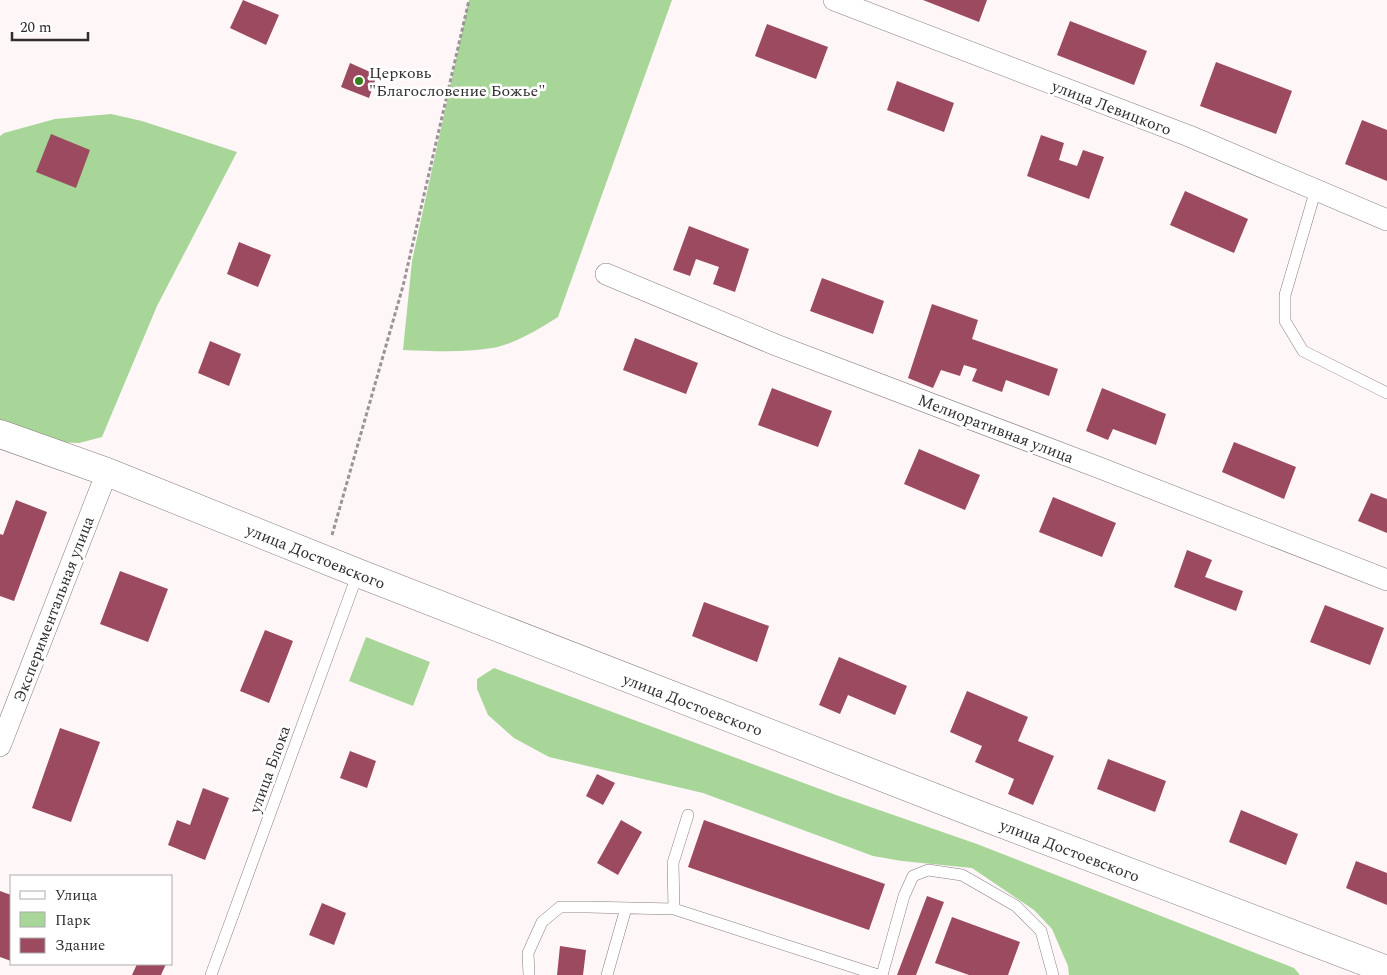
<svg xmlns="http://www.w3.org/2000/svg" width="1387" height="975" font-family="Spectral,serif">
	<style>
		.green { fill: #a7d698 }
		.building { fill: #9c4a60 }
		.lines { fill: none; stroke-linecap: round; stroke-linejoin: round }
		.lane-casing { stroke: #877d7f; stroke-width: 12 }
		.street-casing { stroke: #877d7f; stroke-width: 22 }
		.secondary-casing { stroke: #877d7f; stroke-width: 29 }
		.path { stroke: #9c9597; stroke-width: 3; stroke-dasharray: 4 2.5; stroke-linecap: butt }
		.lane { stroke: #fff; stroke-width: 11 }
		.street { stroke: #fff; stroke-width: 21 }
		.secondary { stroke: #fff; stroke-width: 28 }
		.poi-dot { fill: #3a7d1e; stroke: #fff; stroke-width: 2 }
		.labels { text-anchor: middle; stroke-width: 5; stroke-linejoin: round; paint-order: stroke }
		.poi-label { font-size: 16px; fill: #312d2e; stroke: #fff; text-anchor: start }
		.street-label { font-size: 16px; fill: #312d2e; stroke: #fff }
	</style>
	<rect width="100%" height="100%" fill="#fff6f8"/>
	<path class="green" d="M469 0H672L558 317C539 329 515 344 492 348 463 353 432 351 403 350L412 261Z
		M111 114 142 121 237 152 157 306 102 437 79 443 58 442 0 420V136L4 133 55 119Z
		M366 637 430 662 413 706 349 681Z
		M494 668 836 795 977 844 1294 968 1300 975H1069L1068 966 1052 929 1034 910 972 868 902 861 873 856 703 793 549 757 514 738 488 715 477 689V679Z"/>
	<path class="building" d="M243 0 279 15 266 45 230 28Z
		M923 0H987L979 22Z
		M1070 21 1147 51 1134 85 1057 55Z
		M767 24 828 47 816 79 755 56Z
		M1216 62 1292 91 1276 134 1200 106Z
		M350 63 377 75 369 98 341 87Z
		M897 81 954 103 944 132 887 110Z
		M1362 120 1387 130V181L1345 164Z
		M51 134 90 150 76 188 36 172Z
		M1041 135 1064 143 1059 160 1077 166 1083 150 1104 157 1089 199 1027 176Z
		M1185 191 1248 219 1234 253 1170 225Z
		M689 226 749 249 735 292 713 284 719 267 696 259 690 276 673 270Z
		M239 242 271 255 258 287 227 274Z
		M822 278 884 301 873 334 810 311Z
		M932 304 978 320 972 339 1058 369 1049 396 1006 380 1002 392 972 381 977 369 964 365 960 376 941 370 933 388 908 378Z
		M635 338 698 363 686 394 623 370Z
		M210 341 241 354 229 386 198 373Z
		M772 388 832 411 818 447 758 425Z
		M1102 388 1166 414 1156 445 1113 429 1108 440 1086 431Z
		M1234 442 1296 467 1284 499 1222 472Z
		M919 449 980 475 965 510 904 484Z
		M1371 493 1387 499V533L1358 521Z
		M1053 497 1116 523 1102 557 1039 532Z
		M16 500 47 512 14 601 0 596V534L3 535Z
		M1187 550 1212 560 1205 577 1243 591 1236 611 1174 587Z
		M120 571 168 589 148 642 100 624Z
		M704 602 769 626 757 662 692 636Z
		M1325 605 1384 628 1370 665 1310 642Z
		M265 630 293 641 269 703 240 691Z
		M839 657 907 686 895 715 848 695 840 714 819 705Z
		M967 691 1028 717 1018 741 1054 756 1033 805 1008 794 1014 779 975 762 982 746 950 732Z
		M60 728 100 742 71 822 32 808Z
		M350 751 376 761 367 788 340 778Z
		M1108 759 1166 781 1155 812 1097 789Z
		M597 774 615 783 603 805 586 796Z
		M203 788 229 798 205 860 168 845 177 820 190 825Z
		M1241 810 1298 834 1286 865 1229 842Z
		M621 820 642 832 618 875 597 863Z
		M704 820 885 884 869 930 688 867Z
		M1356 861 1387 873V905L1346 888Z
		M0 891 11 895V961L0 957Z
		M927 896 944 902 916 975H897Z
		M322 903 346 913 334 945 309 935Z
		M952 917 1020 942 1008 975H969L935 963Z
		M560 946 586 950 583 975H557Z
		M137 964H166L161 975H132Z"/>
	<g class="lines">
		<g class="lane-casing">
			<path id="lane" d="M1316 189 1285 295V321L1303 351 1387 393
				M674 909 673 863 688 815
				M211 975 358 573
				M529 975 528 953 542 922 560 907H587L674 909 878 975
				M607 975 626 908
				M882 975 904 896 913 876 928 870 962 875 1016 906 1041 931 1053 975"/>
		</g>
		<g class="street-casing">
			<path id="street" d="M834 0 1189 136 1387 220
				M606 274 776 345 1100 468 1387 580
				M0 746 107 472"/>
		</g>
		<g class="secondary-casing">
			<path id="secondary" d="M0 434 107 472 358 573 987 818 1387 970"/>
		</g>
		<path class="path" d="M332 535 403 286 469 0"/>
		<use href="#lane" class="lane"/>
		<use href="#street" class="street"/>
		<use href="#secondary" class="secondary"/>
	</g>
	<circle class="poi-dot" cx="359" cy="81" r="5"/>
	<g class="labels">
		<g class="poi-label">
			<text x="369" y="78">Церковь<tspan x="369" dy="18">"Благословение Божье"</tspan></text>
		</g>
		<g class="street-label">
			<text transform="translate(1112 107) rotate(21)" y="6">улица Левицкого</text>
			<text transform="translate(996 428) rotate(21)" y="6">Мелиоративная улица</text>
			<text transform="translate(316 556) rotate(22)" y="6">улица Достоевского</text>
			<text transform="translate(53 609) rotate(-69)" y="6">Экспериментальная улица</text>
			<text transform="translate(693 704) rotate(21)" y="6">улица Достоевского</text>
			<text transform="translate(269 769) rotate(-70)" y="6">улица Блока</text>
			<text transform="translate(1070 850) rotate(21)" y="6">улица Достоевского</text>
		</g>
	</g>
	<rect x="10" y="875" width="162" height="90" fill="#ffffff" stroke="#adabab"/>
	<rect x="20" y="891" width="25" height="8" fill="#ffffff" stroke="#adabab"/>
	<text x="55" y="900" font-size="15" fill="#312d2e">Улица</text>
	<rect x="20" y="912" width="25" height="15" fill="#a7d698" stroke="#adabab"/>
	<text x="55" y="925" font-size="15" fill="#312d2e">Парк</text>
	<rect x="20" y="938" width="25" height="15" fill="#9c4a60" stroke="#adabab"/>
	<text x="55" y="950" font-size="15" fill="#312d2e">Здание</text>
	<path d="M12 32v8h76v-8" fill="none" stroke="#312d2e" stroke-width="2.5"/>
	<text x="20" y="32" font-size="15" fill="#312d2e" stroke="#ffffff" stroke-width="4" paint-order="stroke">20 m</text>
</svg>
